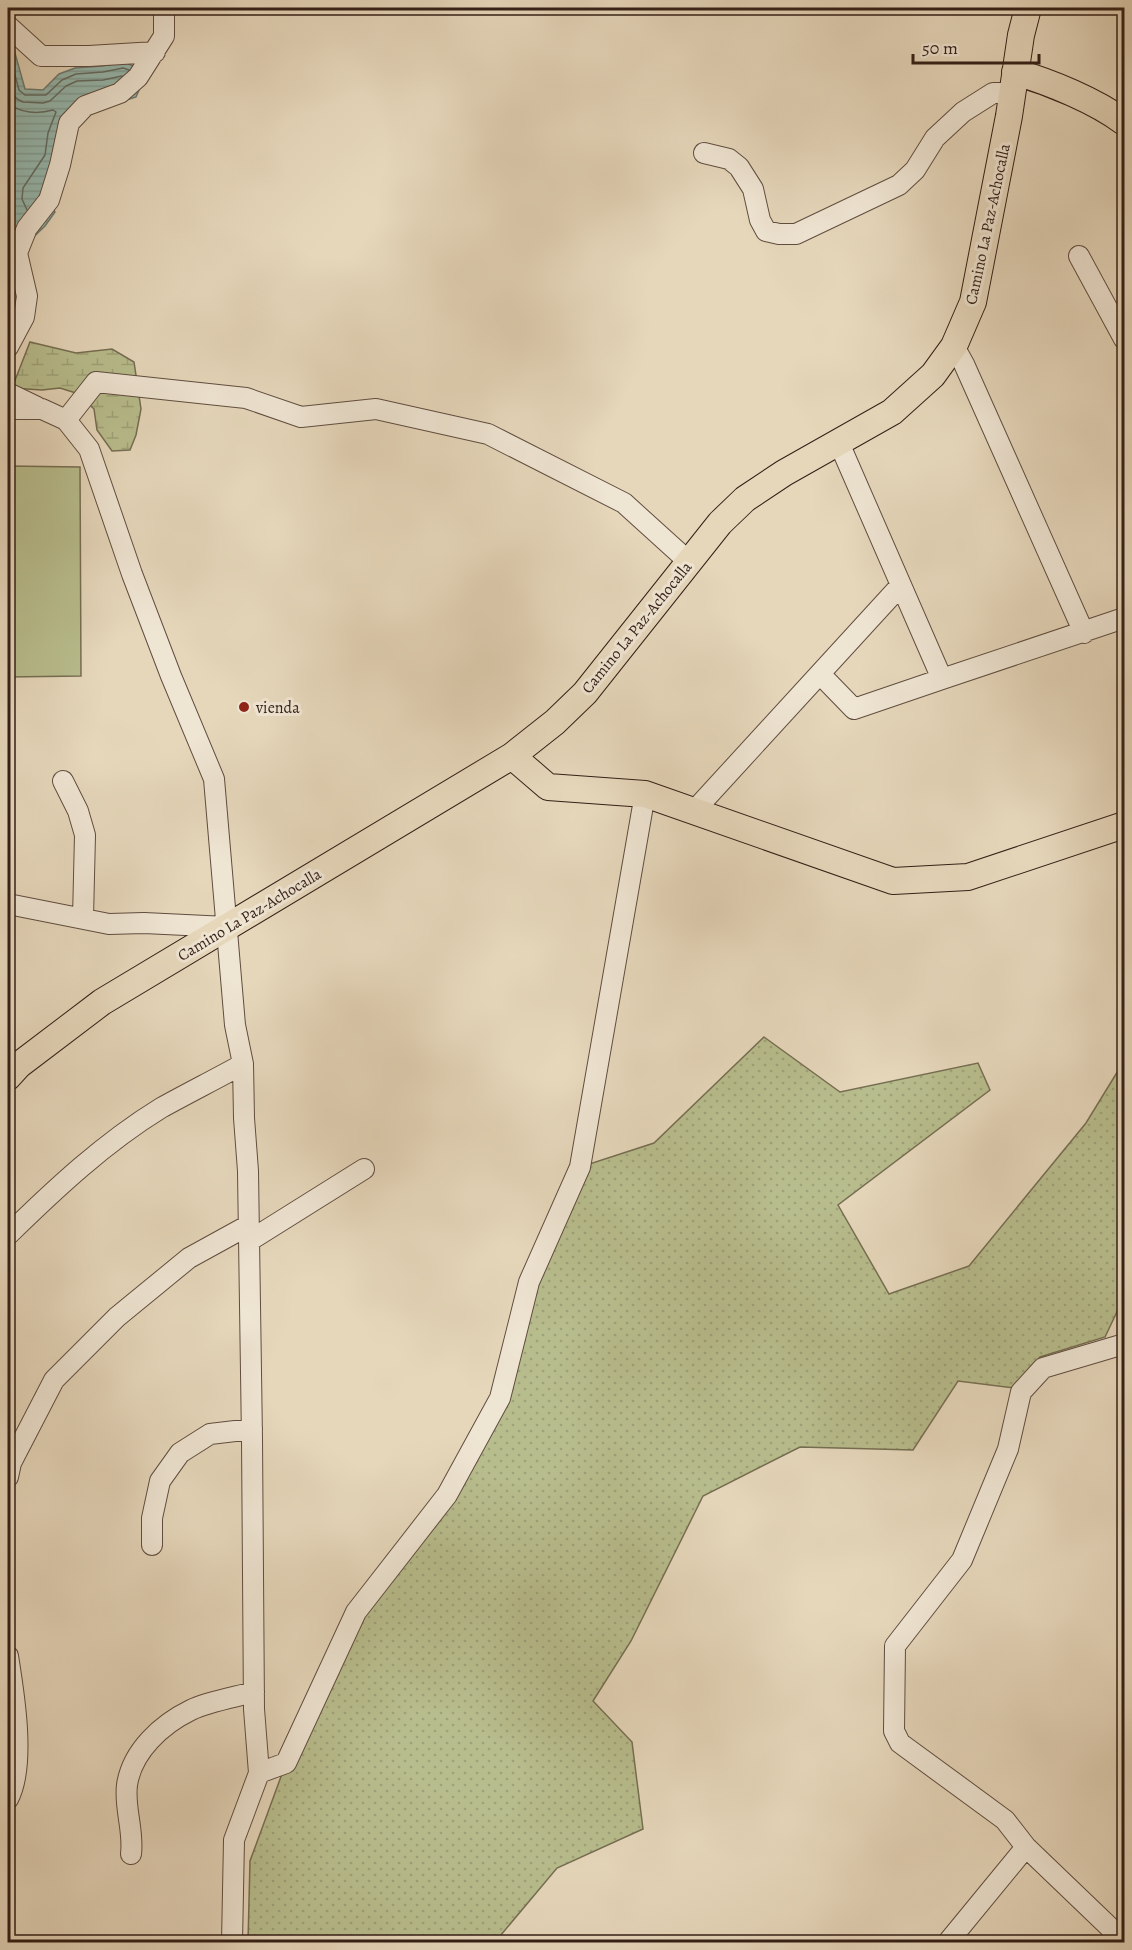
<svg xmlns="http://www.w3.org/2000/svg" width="1132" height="1950" font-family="Alegreya,serif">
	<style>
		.grass { fill: url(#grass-dots); stroke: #766e52; stroke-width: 1.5 }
		.wetland { fill: url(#wetland-marsh); stroke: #766e52; stroke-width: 1.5 }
		.garden { fill: #b8bd8d; stroke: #766e52; stroke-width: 1.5 }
		.water { fill: url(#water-rules); stroke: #6e7c73; stroke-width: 1.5 }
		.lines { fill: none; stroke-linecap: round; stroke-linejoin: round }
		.shore { stroke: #646c64; stroke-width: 1.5 }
		.minor-casing { stroke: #604d40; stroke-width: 22 }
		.major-casing { stroke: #331f17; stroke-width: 28 }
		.minor { stroke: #efe5d3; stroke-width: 20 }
		.major { stroke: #e6d7bb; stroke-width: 26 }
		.poi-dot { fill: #8f2418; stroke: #efe5d3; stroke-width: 2 }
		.labels { text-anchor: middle; stroke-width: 6; stroke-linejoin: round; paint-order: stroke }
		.street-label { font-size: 16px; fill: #331f17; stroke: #efe5d3 }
		.poi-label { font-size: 16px; fill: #331f17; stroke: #efe5d3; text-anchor: start }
	</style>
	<defs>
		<pattern id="grass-dots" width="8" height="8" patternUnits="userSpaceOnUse" patternTransform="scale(1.5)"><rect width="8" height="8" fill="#b8bd8d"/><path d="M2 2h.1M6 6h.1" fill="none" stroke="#9fa279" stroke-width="1.8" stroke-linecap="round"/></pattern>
		<pattern id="wetland-marsh" width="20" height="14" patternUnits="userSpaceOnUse" patternTransform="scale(1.5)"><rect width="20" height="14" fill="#b8bd8d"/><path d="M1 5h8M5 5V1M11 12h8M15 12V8" fill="none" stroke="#9fa279"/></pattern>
		<pattern id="water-rules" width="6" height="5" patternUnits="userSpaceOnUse" patternTransform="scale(1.5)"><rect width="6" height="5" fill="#96bab0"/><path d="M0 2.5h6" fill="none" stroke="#829f97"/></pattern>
	</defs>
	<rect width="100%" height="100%" fill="#e6d7bb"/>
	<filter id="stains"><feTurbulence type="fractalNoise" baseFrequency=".00333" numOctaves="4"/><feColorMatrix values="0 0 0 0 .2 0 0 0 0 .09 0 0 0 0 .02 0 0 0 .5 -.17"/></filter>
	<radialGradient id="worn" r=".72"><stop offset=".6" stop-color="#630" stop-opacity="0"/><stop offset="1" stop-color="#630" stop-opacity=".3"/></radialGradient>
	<path class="grass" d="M764 1037 840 1092 978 1063 990 1090 838 1205 889 1294 969 1266 1086 1123 1124 1061V1297L1105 1337 1040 1357 1014 1388 958 1381 913 1450 800 1447 703 1496 631 1641 593 1701 632 1742 643 1829 557 1868 495 1942H248L250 1861 286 1763 356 1612 447 1495 500 1398 529 1282 580 1167 654 1143Z"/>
	<path class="wetland" d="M30 342 76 353 112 349 134 362 141 409 136 435 130 450 112 451 97 430 94 409 79 394 60 388 42 390 12 388Z"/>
	<path class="garden" d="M8 466 80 467 81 676 8 677Z"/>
	<path class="water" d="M8 39 13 46 25 89 43 90 59 74 75 68 102 66 125 62 139 69 143 81 136 97 90 112 79 118 44 196 55 212 45 226 21 249 11 296 20 327 8 359Z"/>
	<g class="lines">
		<path class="shore" d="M8 49 19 90 25 95H46L62 80 76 74 103 72 123 68 129 70
			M8 74 12 93 17 99 23 102 43 103 50 101 66 86 77 81 103 80 122 76
			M8 102C19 114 39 114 53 110L56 112 48 133 45 155 23 188 22 199 27 210"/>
		<g class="minor-casing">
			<path id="minor" d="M8 26 41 56H89L155 52
				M704 153 729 159 739 167 753 189 760 220 766 231 779 234H796L899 185 915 170 935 138 963 112 993 93H1013
				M1079 256 1124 339
				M954 346 964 364 1084 633
				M8 347 24 317 27 296 17 253 27 228 49 200 60 165 69 123 85 106 120 93 138 77 164 36V8
				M8 393 37 407
				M8 409H42L66 420 89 449 132 574 171 676 214 779 235 1025 243 1064 244 1118 248 1171 252 1439 254 1709 259 1773 234 1840 232 1942
				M66 420 96 382 246 398 301 417 376 409 488 434 624 503 688 561
				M839 443 942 679 1124 618
				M820 674 854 709 942 679
				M63 781 78 811 85 835 83 918
				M694 811 901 585
				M8 904 109 924 144 923 227 927
				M8 1235C55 1189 104 1143 161 1108 188 1093 216 1079 243 1064
				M249 1241 364 1169
				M1124 1344 1043 1368 1021 1392 1008 1449 962 1560 895 1646 894 1731 900 1743 1005 1820 1026 1847 1124 1941
				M8 1477 11 1463 54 1380 117 1317 189 1258 249 1225
				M152 1545V1518L160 1481 180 1453 210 1434 252 1429
				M8 1656C14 1693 26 1766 8 1799
				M259 1773 286 1763 356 1612 447 1495 500 1398 529 1282 580 1167 645 794
				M131 1854C134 1830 124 1808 127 1785 132 1751 162 1724 191 1710 207 1702 236 1697 254 1692
				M948 1942 1026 1847"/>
		</g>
		<g class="major-casing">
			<path id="major" d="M1015 72C1050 82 1096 101 1124 122
				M512 756 548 787 645 794 893 881 968 877 1124 825
				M8 1077 19 1065 102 1002 512 756 555 722 585 693 720 523 745 499 784 473 892 412 933 375 954 346 973 302 1009 116 1021 35 1028 8"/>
		</g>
		<use href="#minor" class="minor"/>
		<use href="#major" class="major"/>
	</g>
	<circle class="poi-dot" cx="244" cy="707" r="6"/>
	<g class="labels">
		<g class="street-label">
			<text transform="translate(987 224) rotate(-78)" y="6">Camino La Paz-Achocalla</text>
			<text transform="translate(636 627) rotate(-51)" y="6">Camino La Paz-Achocalla</text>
			<text transform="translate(249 914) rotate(-31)" y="6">Camino La Paz-Achocalla</text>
		</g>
		<g class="poi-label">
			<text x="256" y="713">vienda</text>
		</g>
	</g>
	<rect width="1132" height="1950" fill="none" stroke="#e6d7bb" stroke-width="30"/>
	<rect x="9" y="9" width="1114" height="1932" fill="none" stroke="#331f17" stroke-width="3"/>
	<rect x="15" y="15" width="1102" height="1920" fill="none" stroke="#331f17" stroke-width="1.5"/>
	<path d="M913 54v9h126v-9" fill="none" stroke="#331f17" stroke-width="3"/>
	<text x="922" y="54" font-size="18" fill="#331f17" stroke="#efe5d3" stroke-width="4.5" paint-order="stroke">50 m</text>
	<rect width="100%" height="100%" filter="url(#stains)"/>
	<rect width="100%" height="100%" fill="url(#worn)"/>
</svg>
